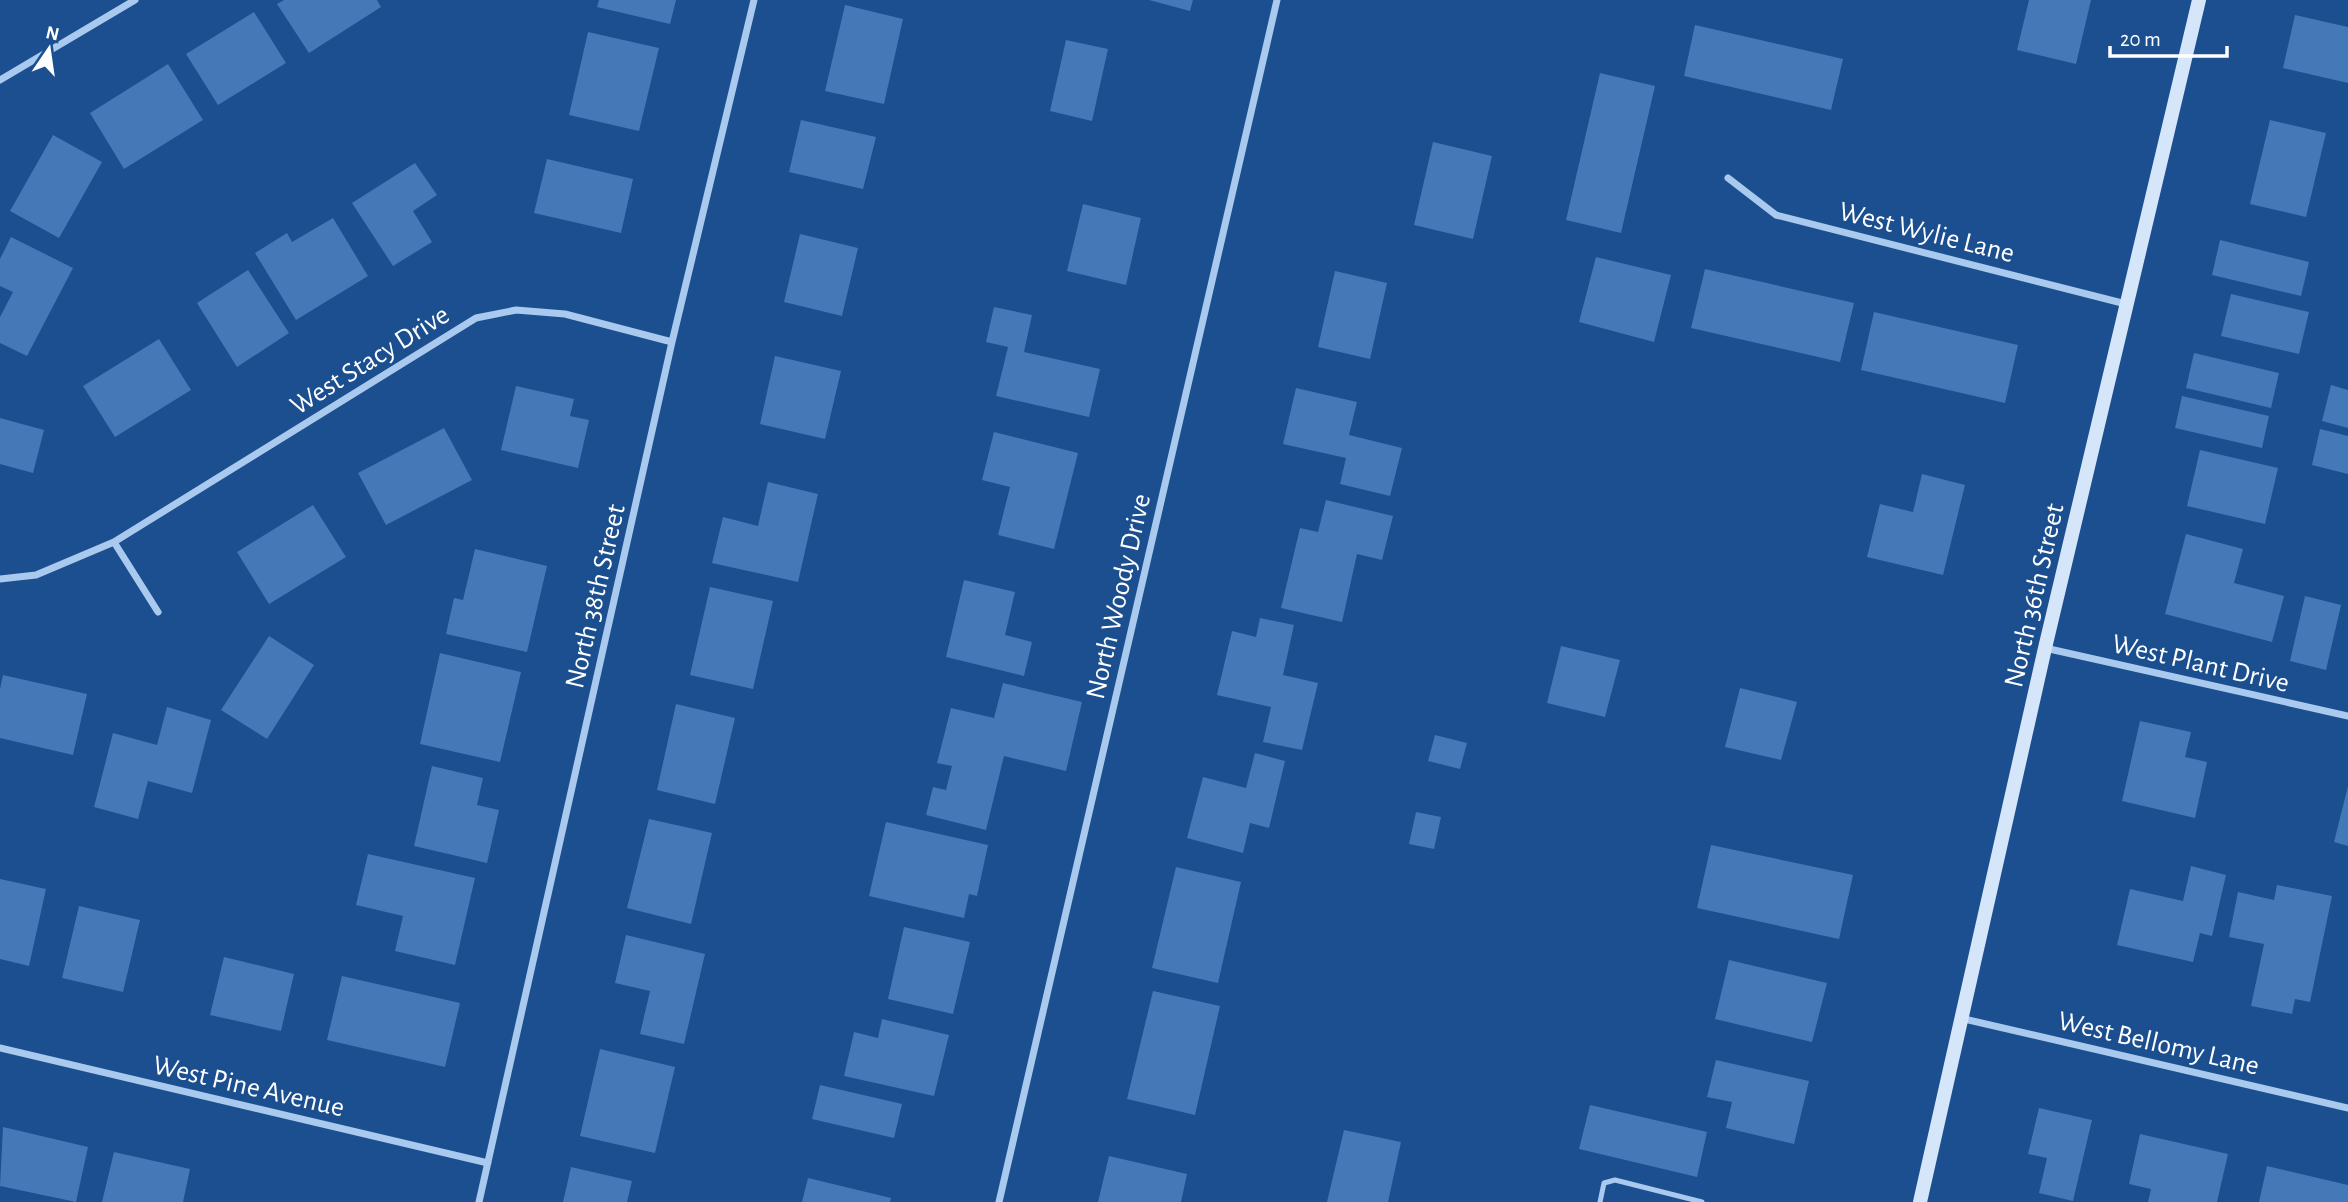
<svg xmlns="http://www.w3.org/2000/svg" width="2348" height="1202" font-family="'Alegreya Sans',sans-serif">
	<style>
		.building { fill: #4478b7 }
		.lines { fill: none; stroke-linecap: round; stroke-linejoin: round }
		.lane { stroke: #a9c9ee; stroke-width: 5 }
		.street { stroke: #a9c9ee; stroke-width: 7 }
		.secondary { stroke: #d6e6fa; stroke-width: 14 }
		.labels { text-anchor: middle; stroke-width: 5; stroke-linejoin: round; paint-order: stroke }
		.street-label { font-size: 28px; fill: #fff; stroke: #1b4f8f }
	</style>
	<rect width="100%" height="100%" fill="#1b4f8f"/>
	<path class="building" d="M284 0H377L381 7 309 53 277 4Z
		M599 0H676L670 24 597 7Z
		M1149 0H1193L1190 11Z
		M2029 0H2091L2076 64 2017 50Z
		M845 5 903 19 884 104 825 91Z
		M254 12 286 63 218 105 186 54Z
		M2295 15 2348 27V83L2283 68Z
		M1695 25 1843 59 1831 110 1684 76Z
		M588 32 659 48 639 131 569 115Z
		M1066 40 1108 49 1092 121 1050 111Z
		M168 64 203 120 124 169 90 113Z
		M1600 73 1655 86 1621 233 1566 220Z
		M801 120 876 137 863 189 789 172Z
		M2270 120 2326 133 2306 217 2250 204Z
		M53 135 102 162 59 238 10 211Z
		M1433 142 1492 156 1473 239 1414 225Z
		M547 159 633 179 621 233 534 213Z
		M415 163 437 195 413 211 432 242 393 266 352 203Z
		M1083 204 1141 218 1126 285 1067 271Z
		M333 218 368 276 296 320 255 253 287 233 292 242Z
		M800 234 858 248 842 316 784 302Z
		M11 237 73 268 27 356 0 343V317L13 292 0 286V259Z
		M2220 240 2309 262 2301 296 2212 275Z
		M1596 257 1671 275 1654 342 1579 322Z
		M1705 269 1854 303 1840 362 1691 328Z
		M248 270 289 333 237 367 197 303Z
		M1335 271 1387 283 1370 359 1318 347Z
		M2231 294 2309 312 2299 354 2221 336Z
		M994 307 1032 315 1024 352 1100 369 1089 417 996 396 1008 347 986 342Z
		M1874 312 2018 345 2005 403 1861 370Z
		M159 339 191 390 115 437 83 386Z
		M2194 353 2279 373 2271 408 2186 388Z
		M775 356 841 371 825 439 760 424Z
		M2331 385 2348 390V428L2322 421Z
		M516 386 574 399 570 416 589 420 578 468 501 450Z
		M1296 388 1357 402 1349 435 1402 448 1390 496 1340 484 1346 458 1283 444Z
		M2182 396 2269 416 2262 448 2175 428Z
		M0 418 44 430 33 473 0 464Z
		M444 428 472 480 386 525 358 473Z
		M2320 429 2348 436V474L2312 465Z
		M994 432 1078 453 1054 549 998 535 1010 487 982 480Z
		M2200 450 2278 468 2265 524 2187 506Z
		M1922 474 1965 485 1943 575 1867 557 1880 504 1913 512Z
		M768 482 818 494 798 582 712 563 723 517 758 526Z
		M1326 500 1393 516 1382 560 1357 554 1342 622 1281 608 1300 528 1318 532Z
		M313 505 346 557 269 604 237 552Z
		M2186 534 2243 549 2234 583 2284 596 2272 642 2165 614Z
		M475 549 547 566 527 652 446 634 454 598 463 600Z
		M964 580 1015 592 1005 635 1032 642 1024 676 946 657Z
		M710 587 773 601 753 689 690 675Z
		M2305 596 2341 605 2326 670 2290 661Z
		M1260 618 1294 625 1283 675 1318 683 1302 750 1263 742 1271 707 1217 695 1232 631 1256 637Z
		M269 636 314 665 267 739 221 710Z
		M1561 646 1620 660 1605 717 1547 703Z
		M440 653 521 672 500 762 420 744Z
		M3 675 87 694 73 755 0 738V689Z
		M1003 683 1082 702 1066 771 1004 756 986 830 926 815 933 787 946 790 952 766 937 763 951 708 994 718Z
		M1740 688 1797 702 1781 760 1725 747Z
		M676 704 735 718 715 804 657 790Z
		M167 707 211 720 192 793 148 781 138 819 94 807 113 733 157 745Z
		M2140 721 2191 732 2185 757 2207 762 2195 818 2122 801Z
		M1435 735 1467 743 1460 769 1428 761Z
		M1255 753 1285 761 1269 828 1250 823 1243 853 1187 838 1203 777 1246 788Z
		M432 766 483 778 477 805 499 810 487 863 414 846Z
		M2348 786V846L2334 842Z
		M1416 812 1441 817 1434 849 1409 844Z
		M649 819 712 833 691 924 627 908Z
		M886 822 988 845 977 896 969 894 964 918 869 896Z
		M1711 845 1853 875 1839 939 1697 908Z
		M368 854 475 878 455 965 395 951 403 916 356 905Z
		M2191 866 2226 875 2212 936 2200 933 2193 962 2117 945 2130 889 2183 901Z
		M1176 867 1241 882 1218 983 1152 968Z
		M0 879 46 889 29 966 0 959Z
		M2277 885 2332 896 2310 1002 2295 999 2292 1014 2251 1006 2264 944 2229 937 2238 892 2274 900Z
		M79 906 140 920 123 992 62 978Z
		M904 927 970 942 953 1014 888 999Z
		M626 935 705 954 684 1044 640 1034 650 991 615 983Z
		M224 957 294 974 281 1031 210 1015Z
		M1729 960 1827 983 1812 1042 1715 1019Z
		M342 976 460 1003 445 1067 327 1040Z
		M1153 991 1220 1006 1195 1115 1127 1099Z
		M882 1019 949 1035 934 1096 844 1076 854 1032 878 1038Z
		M600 1049 675 1067 655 1153 580 1136Z
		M1716 1060 1809 1081 1794 1144 1726 1128 1732 1102 1707 1097Z
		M820 1085 902 1104 894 1138 812 1119Z
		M1590 1105 1707 1132 1697 1177 1579 1149Z
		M2039 1108 2092 1120 2073 1201 2039 1193 2047 1158 2028 1154Z
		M3 1127 88 1147 76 1202 0 1186Z
		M1344 1130 1401 1142 1388 1202H1327Z
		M2140 1134 2228 1154 2217 1202H2148L2151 1189 2129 1184Z
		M114 1152 190 1169 183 1202H102Z
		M1109 1156 1187 1174 1181 1202H1098Z
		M2267 1166 2348 1185V1202H2259Z
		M571 1167 632 1181 627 1202H563Z
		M808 1178 891 1198 890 1202H802Z"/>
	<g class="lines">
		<path class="lane" d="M1600 1202 1604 1183 1615 1180 1702 1202"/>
		<path class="street" d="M0 80 135 0
			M1728 178 1776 215 2126 304
			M114 542 158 612
			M0 579 36 575 114 542 476 318 516 310 565 314 672 342
			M2045 648 2348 716
			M1960 1018 2348 1108
			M0 1048 488 1163
			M479 1202 672 342 754 0
			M999 1202 1277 0"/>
		<path class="secondary" d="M1920 1202 2045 648 2199 0"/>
	</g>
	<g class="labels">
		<g class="street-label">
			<text transform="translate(1927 231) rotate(14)" y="10">West Wylie Lane</text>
			<text transform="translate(369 359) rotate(-32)" y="10">West Stacy Drive</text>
			<text transform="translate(2033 595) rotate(-77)" y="10">North 36th Street</text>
			<text transform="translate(594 596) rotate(-77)" y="10">North 38th Street</text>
			<text transform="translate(1117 596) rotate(-77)" y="10">North Woody Drive</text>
			<text transform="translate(2201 662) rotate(13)" y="10">West Plant Drive</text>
			<text transform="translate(2159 1042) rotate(13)" y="10">West Bellomy Lane</text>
			<text transform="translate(249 1085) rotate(13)" y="10">West Pine Avenue</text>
		</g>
	</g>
	<g transform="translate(49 49) rotate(13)" stroke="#1b4f8f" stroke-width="5" paint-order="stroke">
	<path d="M0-5L12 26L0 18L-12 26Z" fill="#ffffff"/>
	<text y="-10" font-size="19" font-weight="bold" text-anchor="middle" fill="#ffffff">N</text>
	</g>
	<path d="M2110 46v10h117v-10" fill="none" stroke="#ffffff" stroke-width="3.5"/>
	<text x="2120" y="46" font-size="21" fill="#ffffff" stroke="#1b4f8f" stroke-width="5" paint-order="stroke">20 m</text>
</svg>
